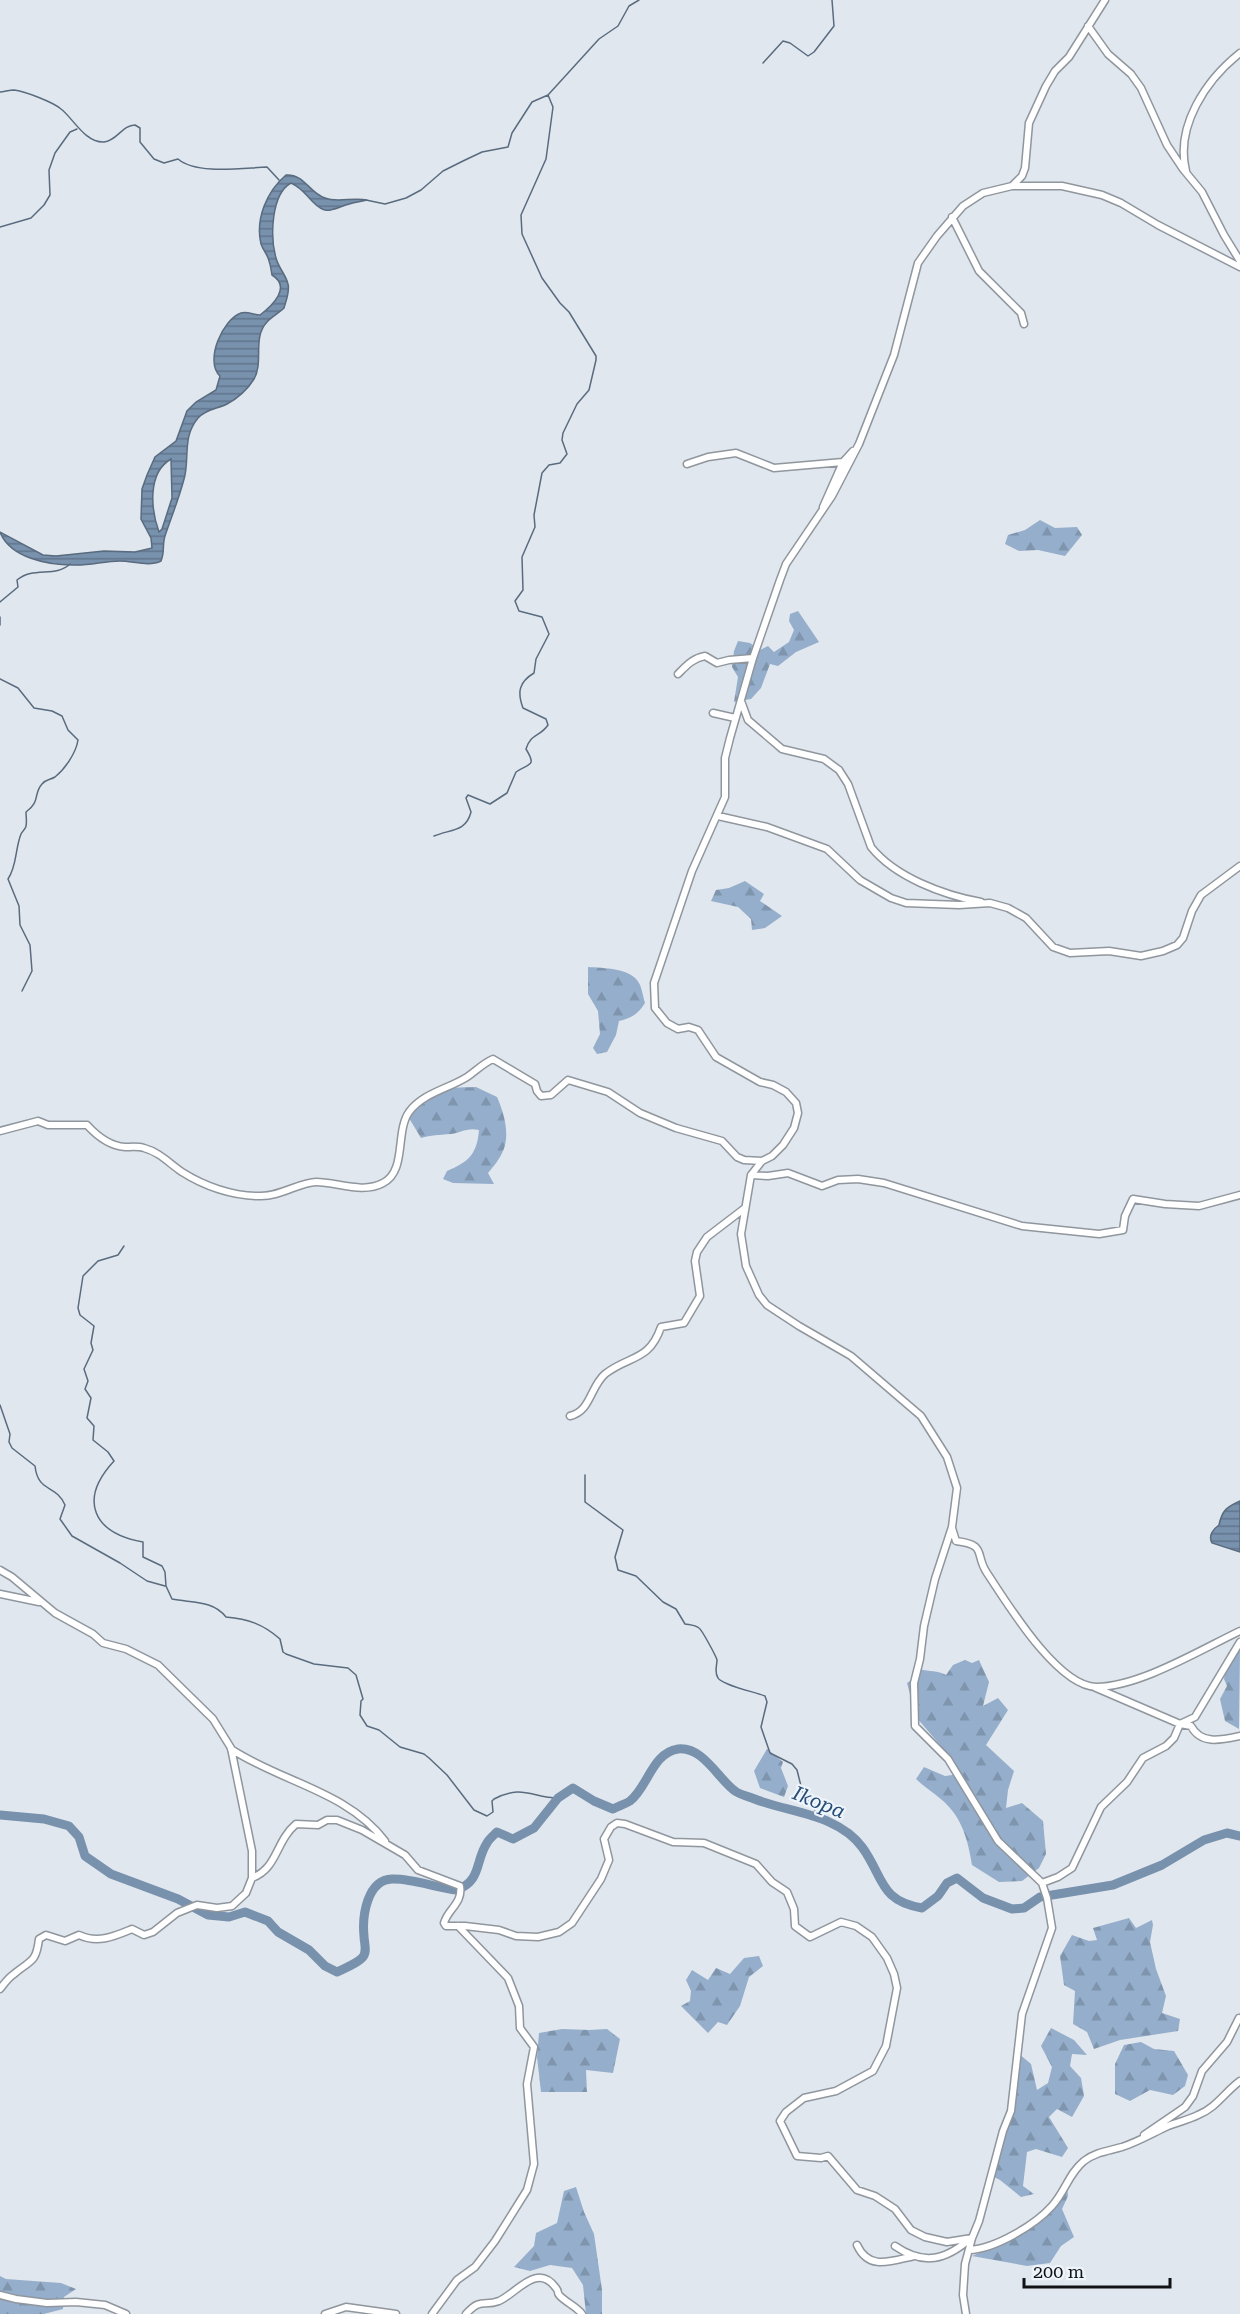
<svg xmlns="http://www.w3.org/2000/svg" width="1240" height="2314" font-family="'Roboto Serif',serif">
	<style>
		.forest { fill: url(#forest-firs) }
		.water { fill: url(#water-rules); stroke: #596b7f; stroke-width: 1.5; fill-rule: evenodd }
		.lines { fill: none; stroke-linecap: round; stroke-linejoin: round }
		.stream { stroke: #596b7f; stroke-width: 1.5 }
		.river { stroke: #7891ad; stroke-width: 9 }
		.minor-casing { stroke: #90969d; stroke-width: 9 }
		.minor { stroke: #fff; stroke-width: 6 }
		.labels { text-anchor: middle; stroke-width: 4.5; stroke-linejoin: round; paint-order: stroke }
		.water-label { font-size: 20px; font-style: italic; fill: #274c74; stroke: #eef4fc }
	</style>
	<defs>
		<pattern id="forest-firs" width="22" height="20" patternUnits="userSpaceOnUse" patternTransform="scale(1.5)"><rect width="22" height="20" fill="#95aecb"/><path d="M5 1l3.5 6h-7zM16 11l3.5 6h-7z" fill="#7f95ad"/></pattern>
		<pattern id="water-rules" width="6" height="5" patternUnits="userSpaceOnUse" patternTransform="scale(1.5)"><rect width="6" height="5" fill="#7891ad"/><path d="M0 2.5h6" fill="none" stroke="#61758c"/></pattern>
	</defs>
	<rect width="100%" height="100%" fill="#e1e7ee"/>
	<path class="forest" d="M1040 520 1055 528 1077 527 1082 535 1065 556 1038 550 1019 551 1005 544 1008 535 1025 530Z
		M798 611 819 642 796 652 778 666 770 664 761 688 751 699 734 702 738 677 732 667 734 651 738 641 750 643 760 650 768 646 774 652 789 642 794 630 789 621 790 614Z
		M745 881 764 894 760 901 782 916 765 928 752 930 751 919 738 907 711 901 716 890 729 888Z
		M588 967C603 968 631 968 639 983 642 988 643 997 645 1003 638 1014 632 1018 619 1021L616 1035 607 1052 597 1054 593 1048 600 1034 598 1011 588 994Z
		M476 1087 497 1097C504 1113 511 1136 502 1153 499 1160 493 1167 488 1173L494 1184 453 1183 443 1179 447 1171C468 1162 477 1155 479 1130 467 1127 461 1133 450 1134 439 1135 431 1135 421 1138L406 1113C430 1087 443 1088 476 1087Z
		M1237 1647 1240 1650 1239 1729 1225 1721 1220 1699 1227 1686 1224 1679 1228 1653Z
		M965 1660 972 1663 979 1660 989 1682 983 1706 998 1698 1008 1710 986 1745 1014 1771 1008 1790 1006 1808 1022 1803 1043 1821 1046 1854 1039 1868 1022 1881 999 1882 972 1865C968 1840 962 1817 942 1800 933 1792 924 1787 916 1779L924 1767 945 1776 960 1774 953 1760 916 1717 907 1683 916 1677 920 1669C929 1672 938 1670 946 1675L953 1665Z
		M767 1749 783 1762 781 1768 788 1786 784 1797 760 1788 754 1771Z
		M1129 1918 1136 1928 1152 1920 1153 1925 1150 1942 1156 1969 1166 1996 1162 2013 1180 2019 1178 2031 1120 2040 1094 2049 1087 2032 1073 2024 1075 1991 1064 1985 1060 1956 1072 1935 1089 1941 1097 1940 1093 1928Z
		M759 1956 763 1966 749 1977 740 2006 727 2025 718 2022 708 2033 681 2006 690 2001 691 1991 686 1980 692 1970 708 1980 716 1968 730 1974 744 1958Z
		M1051 2028 1074 2040 1087 2055 1072 2054 1070 2066 1081 2078 1084 2096 1072 2117 1057 2109 1049 2117 1068 2148 1062 2157 1036 2149 1027 2152 1023 2186 1034 2194 1021 2197 1000 2180 992 2176 1001 2141 1011 2120 1018 2053 1031 2064 1037 2090 1048 2083 1052 2067 1041 2046Z
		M562 2029 589 2030 607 2029 620 2039 613 2073 586 2070 587 2092H541L537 2057 539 2033Z
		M1141 2042 1154 2049 1174 2051 1188 2075 1185 2086 1173 2095 1150 2090 1130 2101 1115 2094V2064L1124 2045Z
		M1067 2186 1068 2196 1062 2209 1074 2237 1061 2246 1050 2263 1027 2266 972 2256C1010 2240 1039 2216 1067 2186Z
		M576 2187 584 2212 594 2234 602 2290V2314H586L583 2285 572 2268 550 2265 530 2271 514 2267 534 2246 536 2233 557 2223 564 2191Z
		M0 2276 6 2279 61 2283 76 2289 64 2297 63 2309 44 2314H0Z"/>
	<path class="water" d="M286 175C305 174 309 193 325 198 337 203 353 197 367 200 359 202 350 203 343 206 329 211 325 214 313 202 305 194 302 188 291 183 271 194 270 237 276 258 278 267 286 275 288 284 290 291 286 301 284 308 279 313 271 317 267 322 252 338 264 362 254 379 248 389 237 399 227 404 217 409 206 409 198 418 183 436 189 455 185 475 181 493 171 518 165 536 162 545 165 552 161 561 149 567 133 561 120 561 104 561 89 566 73 565 48 565 10 558 0 532L43 555 56 556 104 551 135 552 152 548 151 538 141 519 142 489 147 475 155 457 176 441 187 411 196 402 216 390 220 376C204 361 223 319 241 313 247 311 254 315 260 315 272 306 292 287 272 275 271 270 271 266 269 261 268 255 263 250 261 244 255 219 267 191 286 175ZM171 459 172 498 162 529 159 532C151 510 147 473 171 459Z
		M1240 1501V1552L1212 1543C1208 1536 1213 1529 1219 1525 1222 1510 1227 1507 1240 1501Z"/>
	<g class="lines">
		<path class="stream" d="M763 63 783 41 790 43 808 56 814 52 834 26 832 0
			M0 92C4 92 9 90 14 90 24 91 53 102 61 109 73 118 85 143 104 142 117 141 122 125 135 125L140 128V142L154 159 164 163 178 159C197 175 242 168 267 167L279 180
			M366 200 385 204 406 198 421 190 443 171 463 161 482 152 508 147 512 133 532 102 548 95 599 39 618 26 629 6 639 0
			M0 227 31 218 44 205 50 195 49 170 55 153 70 132 77 129
			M0 602 18 587 17 580C34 566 55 578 70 564
			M0 617V625
			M0 679 18 688 34 708 52 711 62 716 68 730 78 740C76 753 65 769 55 777 50 780 46 779 42 784 33 794 41 801 26 812 26 816 27 822 26 826 26 828 22 832 21 834 15 849 17 866 8 879L19 906 20 925 30 945 32 971 22 991
			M434 836C451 829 466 832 471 812L466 798 468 795 490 804 507 793 516 772C529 763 537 767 526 749 531 733 540 737 548 725L546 719 523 708C517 692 519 682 534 673L536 659 549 634 542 617 519 611 515 601 523 590 522 557 535 527 534 515 542 473 549 465 560 463 567 454 562 440 563 433 577 404 589 390 596 360V356L569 312 560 303 542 278 522 234 521 215 546 159 553 107 548 95
			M124 1246 118 1255 98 1261 83 1276 78 1308 80 1315 94 1326 91 1343 93 1350 84 1369 88 1381 85 1389 91 1398 87 1418 94 1426 93 1440 108 1452 114 1461C78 1500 93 1533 143 1542V1557L162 1566 165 1572 166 1586 172 1599C192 1603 213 1600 226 1617 248 1619 263 1624 280 1639L283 1652 286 1654 314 1664 348 1668 356 1675 363 1699 361 1701 360 1715 367 1726 379 1730 400 1747 424 1754 429 1758 447 1775 474 1810 487 1816 493 1812 492 1801 494 1799C522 1784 533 1798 558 1798
			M0 1405 10 1434 9 1442 12 1448 35 1466C38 1493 56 1484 65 1505L60 1519 72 1536 120 1563 147 1581 165 1586
			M585 1475V1502L623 1530 615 1557 618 1570 636 1576 663 1602 676 1609 685 1624C690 1625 695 1625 699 1628 702 1630 716 1656 717 1660 717 1666 714 1672 718 1678 722 1685 755 1692 765 1696L767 1702 761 1727 770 1753 792 1764 797 1770 803 1794 821 1818"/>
		<path class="river" d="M0 1815 44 1819 69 1826 79 1837 85 1856 111 1874 178 1899 208 1915 229 1917 245 1912 268 1921 278 1932 309 1950 325 1966 337 1972C345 1968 356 1964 362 1958 368 1952 364 1943 364 1936 362 1916 367 1880 392 1879 411 1878 437 1888 457 1890 482 1880 475 1861 487 1843 489 1839 494 1835 497 1832L513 1839 534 1828 558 1798 573 1788 594 1801 613 1809C619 1806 625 1804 630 1801 648 1787 652 1753 678 1749 703 1746 719 1780 735 1791 739 1794 746 1796 752 1798 788 1813 837 1813 862 1847 884 1877 879 1901 922 1908L938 1896 947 1883 957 1878 983 1898 1012 1909 1024 1908 1040 1897 1113 1885 1162 1865 1204 1840 1227 1833 1240 1836"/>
		<g class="minor-casing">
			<path id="minor" d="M1088 26 1108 54 1131 74 1141 88 1167 145 1183 169 1202 192 1224 235 1240 261
				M1186 171C1175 126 1206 80 1240 53
				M1012 186 1022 176 1025 168 1029 123 1046 86 1055 71 1069 57 1105 0
				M952 217 979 271 1021 313 1024 324
				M687 464 708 457 736 453 774 468 843 462
				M823 507 843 462 853 451
				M678 674C686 666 693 658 705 656L717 663 729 660 753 658
				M741 701 748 720 782 749 824 759 839 770 848 784 871 847C895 877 943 895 981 902
				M713 713 735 718
				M718 816 767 827 827 849 860 880 891 898 906 903 959 905 990 903 1008 908 1026 918 1053 947 1070 953 1109 951 1141 956 1163 951 1177 945 1183 938 1192 911 1201 895 1240 866
				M0 1131 38 1121 48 1125H87C97 1136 110 1146 125 1147 131 1147 138 1146 144 1148 159 1152 169 1163 182 1172 204 1186 232 1196 259 1196 280 1197 300 1182 316 1182 337 1182 363 1194 383 1183 407 1171 395 1132 409 1112 423 1093 448 1089 467 1077 476 1071 482 1064 493 1059L535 1084 537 1091 541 1096 551 1095 568 1080 608 1092 640 1113 676 1128 722 1141 737 1157 744 1160 762 1161
				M751 1175 768 1176 788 1173 822 1186 838 1180 858 1179 884 1183 1022 1226 1099 1234 1123 1230 1125 1216 1133 1199 1165 1204 1199 1206 1240 1195
				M570 1416C591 1411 590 1387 605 1374 629 1355 649 1362 661 1327L684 1323 700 1296 695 1261 697 1252 707 1237 745 1208
				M952 1528 956 1541C988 1545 974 1554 987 1573 1007 1603 1057 1686 1096 1687 1139 1687 1200 1650 1240 1631
				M0 1570 12 1577 55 1613 93 1634 103 1643 126 1649 158 1665 213 1719 231 1748 252 1851V1878L246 1893 232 1906 217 1908 197 1905 177 1913 153 1932 144 1935 132 1929C115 1936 98 1944 79 1935L65 1941 46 1935 39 1939C36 1964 30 1960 14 1974 8 1978 4 1984 0 1989
				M0 1594 39 1602
				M1094 1687 1180 1724 1191 1726C1201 1745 1221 1740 1240 1736
				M231 1749C281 1782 347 1791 385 1841
				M252 1878C278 1868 275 1842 296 1824L318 1825 327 1820H337L362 1830 405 1855 418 1870 460 1886C463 1903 448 1909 444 1923L446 1926H465L499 1930 516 1936 538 1937 559 1932 572 1923 601 1879 609 1860 604 1839 611 1827 617 1823 625 1824 673 1842 704 1843 756 1864 772 1882 787 1892 794 1909 795 1926 810 1937 841 1922 856 1926 872 1937 887 1958 894 1974 897 1988 886 2046 873 2071 836 2091 804 2098 786 2112 780 2121 797 2156 821 2158 828 2156 857 2190 875 2196 895 2209 911 2230 925 2237 947 2242 972 2238
				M1042 1883 1058 1877 1072 1868 1101 1807 1127 1782 1143 1758 1166 1746 1174 1738 1180 1724 1195 1717 1240 1642
				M1144 2135 1185 2107 1193 2096 1202 2071 1227 2042 1239 2018
				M857 2245C869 2271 891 2261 914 2256
				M895 2246C924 2266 946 2260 971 2238
				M969 2250C995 2249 1035 2225 1052 2206 1065 2192 1069 2173 1084 2161 1096 2152 1108 2151 1122 2147 1138 2142 1153 2133 1168 2126 1178 2122 1188 2120 1198 2115 1216 2108 1225 2092 1240 2081
				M0 2295 16 2299 47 2303 76 2302 105 2305 126 2314
				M325 2314 346 2307 396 2314
				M432 2314 457 2280 475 2267 495 2241 527 2190 534 2164 527 2084 534 2047 520 2028 519 2006 508 1978 458 1926
				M466 2314C481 2297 484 2307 499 2301 517 2293 537 2262 556 2288 560 2293 556 2292 560 2296 567 2303 577 2307 582 2314
				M966 2314 963 2295 965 2264 972 2238 979 2221 1003 2131 1011 2111 1022 2014 1052 1928 1047 1898 1042 1883 998 1841 948 1759 915 1726 914 1683 920 1659 924 1626 935 1579 952 1527 957 1488 947 1457 921 1416 851 1356 799 1326 767 1305 759 1295 746 1266 741 1234 751 1175 762 1161 772 1156 783 1145 794 1128 798 1113 796 1103 786 1092 773 1085 760 1082 716 1057 698 1030 689 1027 678 1029 667 1023 655 1008 654 983 692 871 725 797V758L730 738 753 658 780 580 786 564 832 496 859 444 894 355 918 263 937 236 963 206 983 193 1012 186H1062L1102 195 1121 203 1158 225 1240 267"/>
		</g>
		<use href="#minor" class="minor"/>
	</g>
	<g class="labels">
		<g class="water-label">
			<text transform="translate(819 1802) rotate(22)" y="7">Ikopa</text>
		</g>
	</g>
	<path d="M1024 2278v9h146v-9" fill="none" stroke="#101215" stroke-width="3"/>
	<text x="1033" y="2278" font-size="18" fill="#101215" stroke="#eef4fc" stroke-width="4.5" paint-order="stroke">200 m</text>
</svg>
